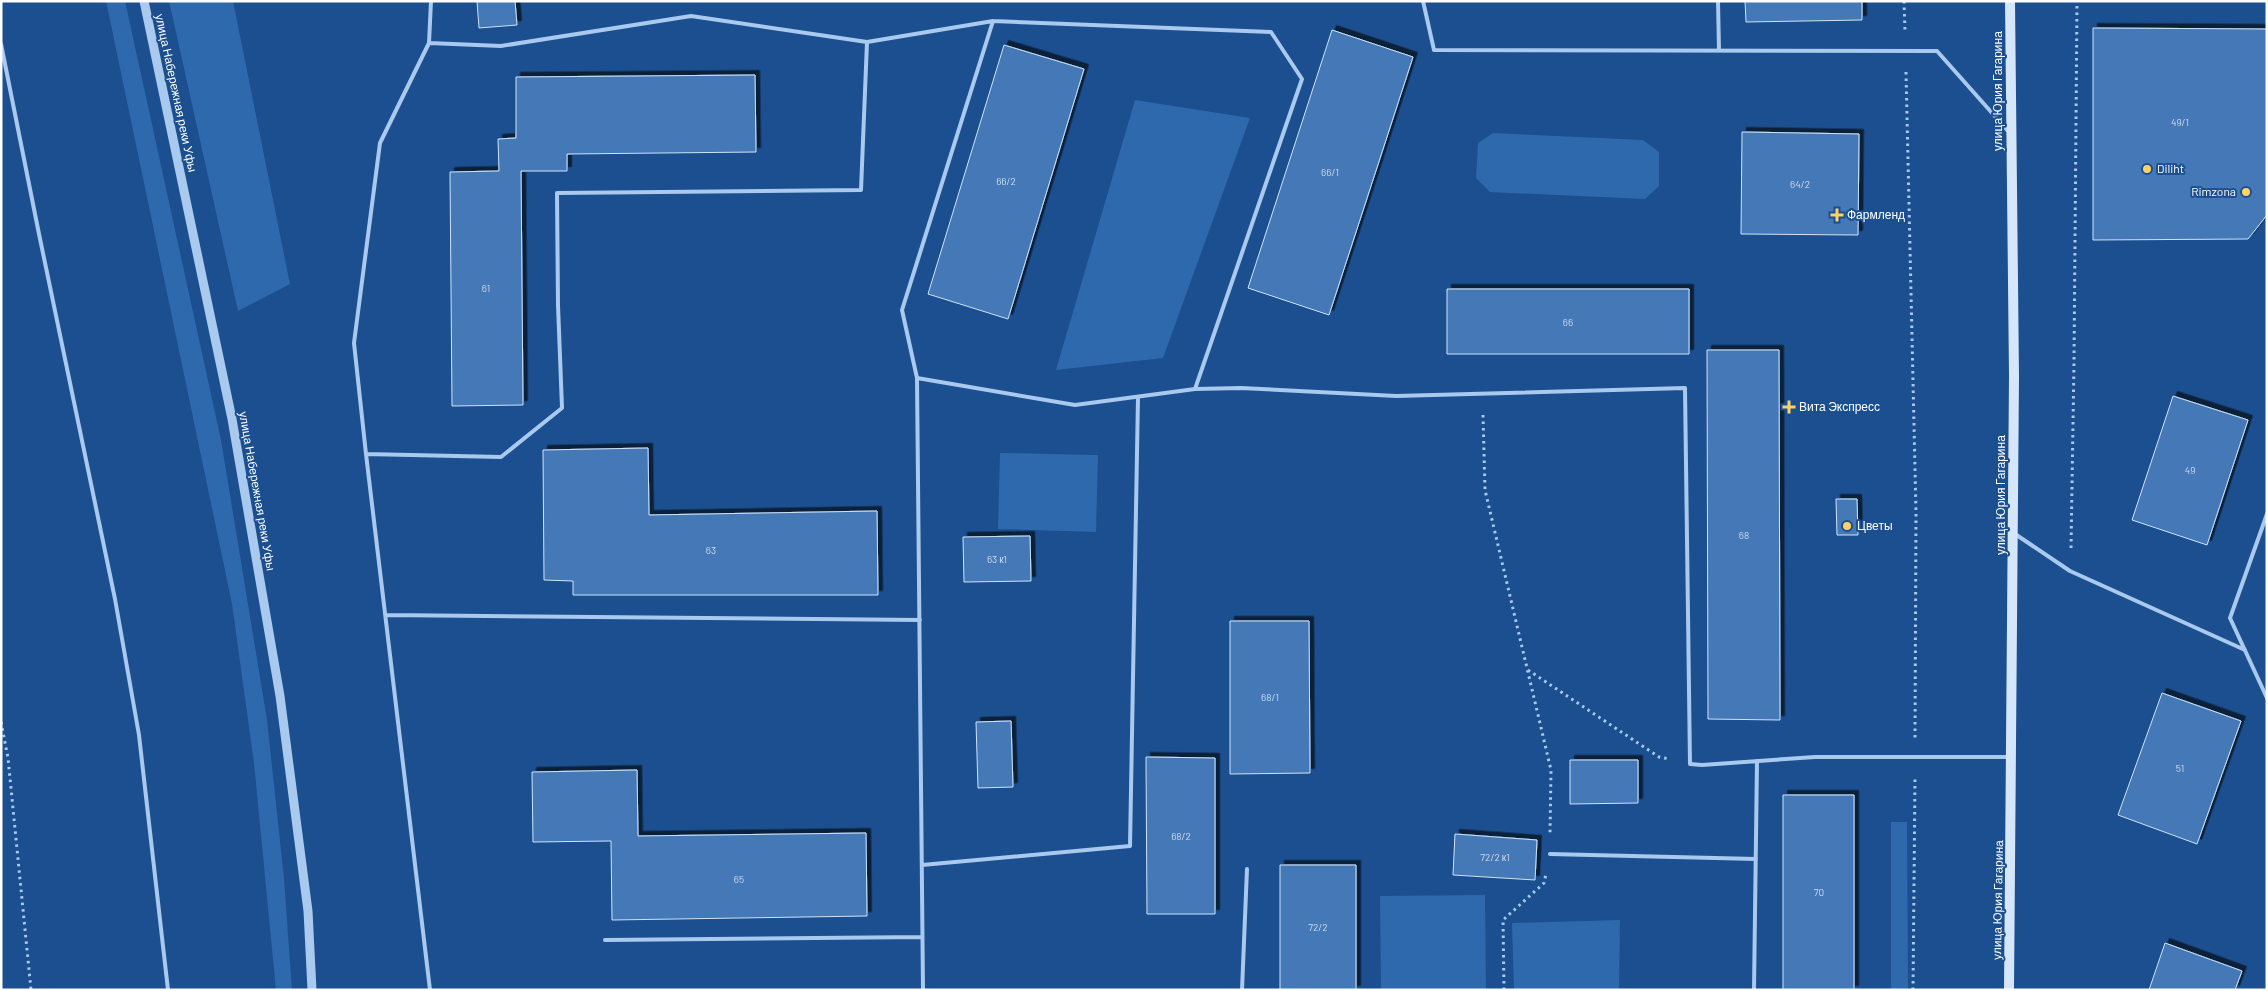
<svg xmlns="http://www.w3.org/2000/svg" width="2268" height="991" font-family="Barlow,sans-serif">
	<style>
		.green { fill: #2e69ad }
		.building { fill: #4478b7; stroke: #cfe3fa; filter: url(#shadow) }
		.lines { fill: none; stroke-linecap: round; stroke-linejoin: round }
		.path { stroke: #a9c9ee; stroke-width: 3; stroke-dasharray: 2.5 4; stroke-linecap: butt }
		.service { stroke: #a9c9ee; stroke-width: 4 }
		.tertiary { stroke: #a9c9ee; stroke-width: 9 }
		.secondary { stroke: #d6e6fa; stroke-width: 10 }
		.poi-dot { fill: #ffd166; stroke: #1b4f8f; stroke-width: 2 }
		.labels { text-anchor: middle; stroke-width: 4; stroke-linejoin: round; paint-order: stroke }
		.number-label { font-size: 10px; fill: #d0dded }
		.street-label { font-size: 12px; fill: #fff; stroke: #1b4f8f }
		.poi-label { font-size: 12px; fill: #fff; stroke: #1b4f8f; text-anchor: start }
	</style>
	<defs>
		<filter id="shadow"><feDropShadow dx="4.5" dy="-4.5" stdDeviation="0" flood-color="#0009"/></filter>
	</defs>
	<rect width="100%" height="100%" fill="#1b4f8f"/>
	<path class="green" d="M106 1H125L221 440 267 720 284 878 292 990H276L254 763 232 604Z
		M169 1H233L290 284 238 311Z
		M1135 100 1250 118 1163 358 1056 370Z
		M1493 133 1643 140 1659 152V186L1645 199 1490 192 1476 178 1478 143Z
		M1000 453 1098 455 1096 532 998 529Z
		M1891 822H1907L1908 990H1891Z
		M1485 895 1486 990H1381L1380 896Z
		M1620 920 1619 990H1514L1512 923Z"/>
	<path class="building" d="M477 1H515L517 25 479 28Z
		M1745 1H1862V20L1746 22Z
		M2093 28 2267 29V215L2248 239 2093 240Z
		M1332 30 1413 57 1329 315 1248 288Z
		M1004 45 1084 69 1008 319 928 294Z
		M755 75 756 152 567 154V171H521L523 405 452 406 450 172 499 171 498 139 516 138V77Z
		M1742 132 1859 134 1858 235 1741 234Z
		M1447 289H1689V354H1447Z
		M1707 350H1779L1780 720 1708 719Z
		M2173 396 2248 420 2207 545 2132 520Z
		M648 448 649 515 877 511 878 595H573V581L544 580 543 450Z
		M1836 499H1857L1858 535H1837Z
		M1030 536 1031 581 964 582 963 537Z
		M1230 621H1309L1310 773 1230 774Z
		M2162 693 2241 721 2197 844 2118 815Z
		M1011 721 1013 787 978 788 976 722Z
		M1146 757 1215 758V914H1147Z
		M1570 760H1638V803L1570 804Z
		M637 770 638 836 866 833 867 916 612 920 611 841 533 842 532 772Z
		M1783 795H1854V990H1783Z
		M1455 834 1537 840 1535 880 1453 875Z
		M1280 865H1356V990H1280Z
		M2165 943 2242 971 2235 990H2149Z"/>
	<g class="lines">
		<path class="path" d="M1904 1 1905 31
			M1906 72 1916 513 1915 738
			M1483 415 1485 490 1551 770 1550 833
			M2071 548 2074 362 2077 1
			M1528 670 1659 757 1670 759
			M1 722 8 758 31 990
			M1504 990 1503 920 1544 883 1546 874
			M1913 990 1915 777"/>
		<path class="service" d="M1423 1 1434 50 1937 51 2008 131
			M1718 1 1719 50
			M867 42 993 21
			M1 44 39 234 115 599 139 735 168 990
			M917 378 1075 405 1195 389 1241 388 1396 396 1685 388 1690 764 1702 765 1815 757H2009
			M366 454 501 457 562 408 558 305 557 193 861 190 867 42 691 16 501 46 429 43
			M2267 514 2230 618 2267 698
			M2015 534 2070 571 2245 650
			M386 615 920 620
			M1550 854 1756 859
			M922 865 1130 846 1138 397
			M605 940 922 937
			M430 990 366 454 354 343 380 143 429 43 431 1
			M923 990 917 378 902 310 993 21 1271 32 1302 79 1195 389
			M1242 990 1247 869
			M1754 990 1757 761"/>
		<path class="tertiary" d="M144 1 232 419 280 696 308 911 312 990"/>
		<path class="secondary" d="M2009 990 2014 376 2010 1"/>
	</g>
	<g class="poi-dot">
		<circle cx="2147" cy="169" r="5"/>
		<circle cx="2246" cy="192" r="5"/>
		<path d="M1834.5 207.5h5v5h5v5h-5v5h-5v-5h-5v-5h5z"/>
		<path d="M1786.5 399.5h5v5h5v5h-5v5h-5v-5h-5v-5h5z"/>
		<circle cx="1847" cy="526" r="5"/>
	</g>
	<g class="labels">
		<g class="number-label">
			<text x="2180" y="126">49/1</text>
			<text x="1330" y="176">66/1</text>
			<text x="1006" y="185">66/2</text>
			<text x="1800" y="188">64/2</text>
			<text x="486" y="292">61</text>
			<text x="1568" y="326">66</text>
			<text x="2190" y="474">49</text>
			<text x="1744" y="539">68</text>
			<text x="711" y="554">63</text>
			<text x="997" y="563">63 к1</text>
			<text x="1270" y="701">68/1</text>
			<text x="2180" y="772">51</text>
			<text x="1181" y="840">68/2</text>
			<text x="1495" y="861">72/2 к1</text>
			<text x="739" y="883">65</text>
			<text x="1819" y="896">70</text>
			<text x="1318" y="931">72/2</text>
		</g>
		<g class="street-label">
			<text transform="translate(1998 91) rotate(-90)" y="4">улица Юрия Гагарина</text>
			<text transform="translate(176 93) rotate(78)" y="4">улица Набережная реки Уфы</text>
			<text transform="translate(257 491) rotate(80)" y="4">улица Набережная реки Уфы</text>
			<text transform="translate(2001 495) rotate(-90)" y="4">улица Юрия Гагарина</text>
			<text transform="translate(1998 900) rotate(-89)" y="4">улица Юрия Гагарина</text>
		</g>
		<g class="poi-label">
			<text x="2157" y="173">Diliht</text>
			<text x="2236" y="196" text-anchor="end">Rimzona</text>
			<text x="1847" y="219">Фармленд</text>
			<text x="1799" y="411">Вита Экспресс</text>
			<text x="1857" y="530">Цветы</text>
		</g>
	</g>
	<rect width="2268" height="991" fill="none" stroke="#ffffff" stroke-width="5"/>
</svg>
